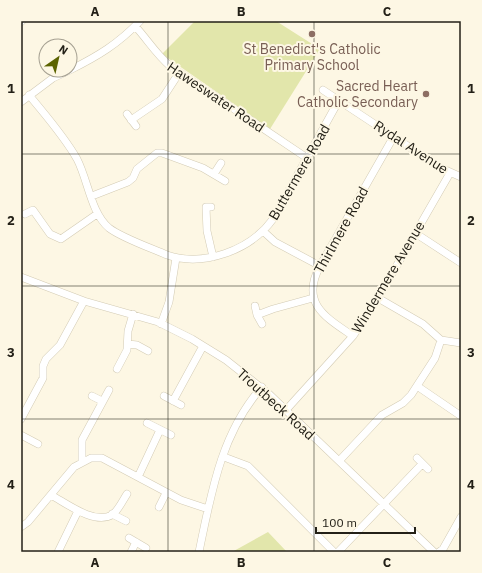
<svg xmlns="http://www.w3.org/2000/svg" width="482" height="573" font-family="'IBM Plex Sans',sans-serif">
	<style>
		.green { fill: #e2e6ab }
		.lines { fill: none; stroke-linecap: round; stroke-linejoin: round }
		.minor-casing { stroke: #d3cbb4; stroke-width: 8 }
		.minor { stroke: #fff; stroke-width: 7 }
		.grid { fill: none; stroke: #232017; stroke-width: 1; stroke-opacity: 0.55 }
		.education-dot { fill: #8d6e63; stroke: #fdf7e4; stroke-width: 1.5 }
		.labels { text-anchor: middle; stroke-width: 4; stroke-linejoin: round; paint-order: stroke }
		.education-label { font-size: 14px; fill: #785e54; stroke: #fdf7e4 }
		.street-label { font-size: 14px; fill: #232017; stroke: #fdf7e4 }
		.neatline { fill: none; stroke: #232017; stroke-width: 1.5 }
		.grid-label { font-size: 13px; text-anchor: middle; font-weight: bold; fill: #232017 }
	</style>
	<rect width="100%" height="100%" fill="#fdf7e4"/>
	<path class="green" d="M195 21H276L320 49 270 129 162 54Z
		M268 532 287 552H232Z"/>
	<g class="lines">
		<g class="minor-casing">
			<path id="minor" d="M21 22 22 21
				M135 26C147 39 156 54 170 66L307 158
				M70 70C98 56 118 44 140 21
				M323 90 441 168 461 177
				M29 95C46 116 64 136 77 159 88 180 91 213 109 228 122 238 151 248 167 255 203 267 250 251 273 219L339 100
				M21 102 53 78 70 70
				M127 114 136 126
				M131 120 162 99 179 73
				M214 174 221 163
				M92 196 128 182 133 178 137 169 157 153H162L203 168 225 181
				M211 207H206L207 231 213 257
				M25 214 33 210 50 234 61 239 97 214
				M263 231 275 242 320 266
				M415 233 461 263
				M21 277 84 301 158 322 192 339 226 360 269 394 434 552
				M378 298 423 324 441 340 461 343
				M255 306 257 315 262 324
				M257 315 273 309 313 298
				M161 324 169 302 176 258
				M353 336C325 317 300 303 320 266L394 136
				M128 344 137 345 148 351
				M117 369 127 350 128 331 133 314
				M417 386 461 416
				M92 396 102 401
				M164 396 181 405
				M173 401 203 346
				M286 410 353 336 378 298 450 173
				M21 419 43 378V366L46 359 60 345 84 301
				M147 423 171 435
				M21 435 38 444
				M224 457 248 466 334 552
				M417 458 428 469
				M82 461V440L109 390
				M339 461 382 415 403 403 411 395 435 358 441 340
				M138 477 160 430
				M51 495C66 503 94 525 112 515 118 511 123 500 127 494
				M159 507 166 493
				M112 514 126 521
				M21 527 28 522 74 467 91 458H102L181 500 208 509
				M129 538 146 548
				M58 552 78 511
				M131 552 136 542
				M199 552C211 494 221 433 262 387
				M338 552 422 464
				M439 552 443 549 461 517"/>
		</g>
		<use href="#minor" class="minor"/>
	</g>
	<path class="grid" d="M168 21V552M314 21V552M21 154H461M21 286H461M21 419H461"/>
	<g class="education-dot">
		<circle cx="312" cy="34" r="4"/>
		<circle cx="426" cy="94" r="4"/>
	</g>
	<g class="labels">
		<g class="education-label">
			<text x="312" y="54">St Benedict's Catholic<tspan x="312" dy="16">Primary School</tspan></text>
			<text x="418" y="91" text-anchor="end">Sacred Heart<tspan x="418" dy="16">Catholic Secondary</tspan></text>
		</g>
		<g class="street-label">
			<text transform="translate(216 97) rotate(34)" y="5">Haweswater Road</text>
			<text transform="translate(411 147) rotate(33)" y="5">Rydal Avenue</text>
			<text transform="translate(299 172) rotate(-60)" y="5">Buttermere Road</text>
			<text transform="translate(341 230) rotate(-61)" y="5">Thirlmere Road</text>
			<text transform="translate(388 277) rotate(-59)" y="5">Windermere Avenue</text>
			<text transform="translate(276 404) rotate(42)" y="5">Troutbeck Road</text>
		</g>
	</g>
	<rect width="482" height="573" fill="none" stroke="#fdf7e4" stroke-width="44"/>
	<g transform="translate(58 58) rotate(34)"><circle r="19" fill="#fdf7e4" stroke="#a6a192"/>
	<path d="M0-3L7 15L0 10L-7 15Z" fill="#5c6300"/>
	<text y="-6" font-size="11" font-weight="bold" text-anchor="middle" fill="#232017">N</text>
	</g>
	<path d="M316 527v6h99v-6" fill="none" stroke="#232017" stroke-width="2"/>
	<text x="322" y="527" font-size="12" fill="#232017" stroke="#fdf7e4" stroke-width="3" paint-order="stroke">100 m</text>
	<rect x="22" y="22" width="438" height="529" class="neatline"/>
	<g class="grid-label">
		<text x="95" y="16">A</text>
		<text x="241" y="16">B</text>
		<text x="387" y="16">C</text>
		<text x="11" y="93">1</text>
		<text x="471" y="93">1</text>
		<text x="11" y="225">2</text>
		<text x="471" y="225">2</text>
		<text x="11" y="357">3</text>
		<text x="471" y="357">3</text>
		<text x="11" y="489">4</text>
		<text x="471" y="489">4</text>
		<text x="95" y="567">A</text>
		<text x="241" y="567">B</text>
		<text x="387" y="567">C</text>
	</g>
</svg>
